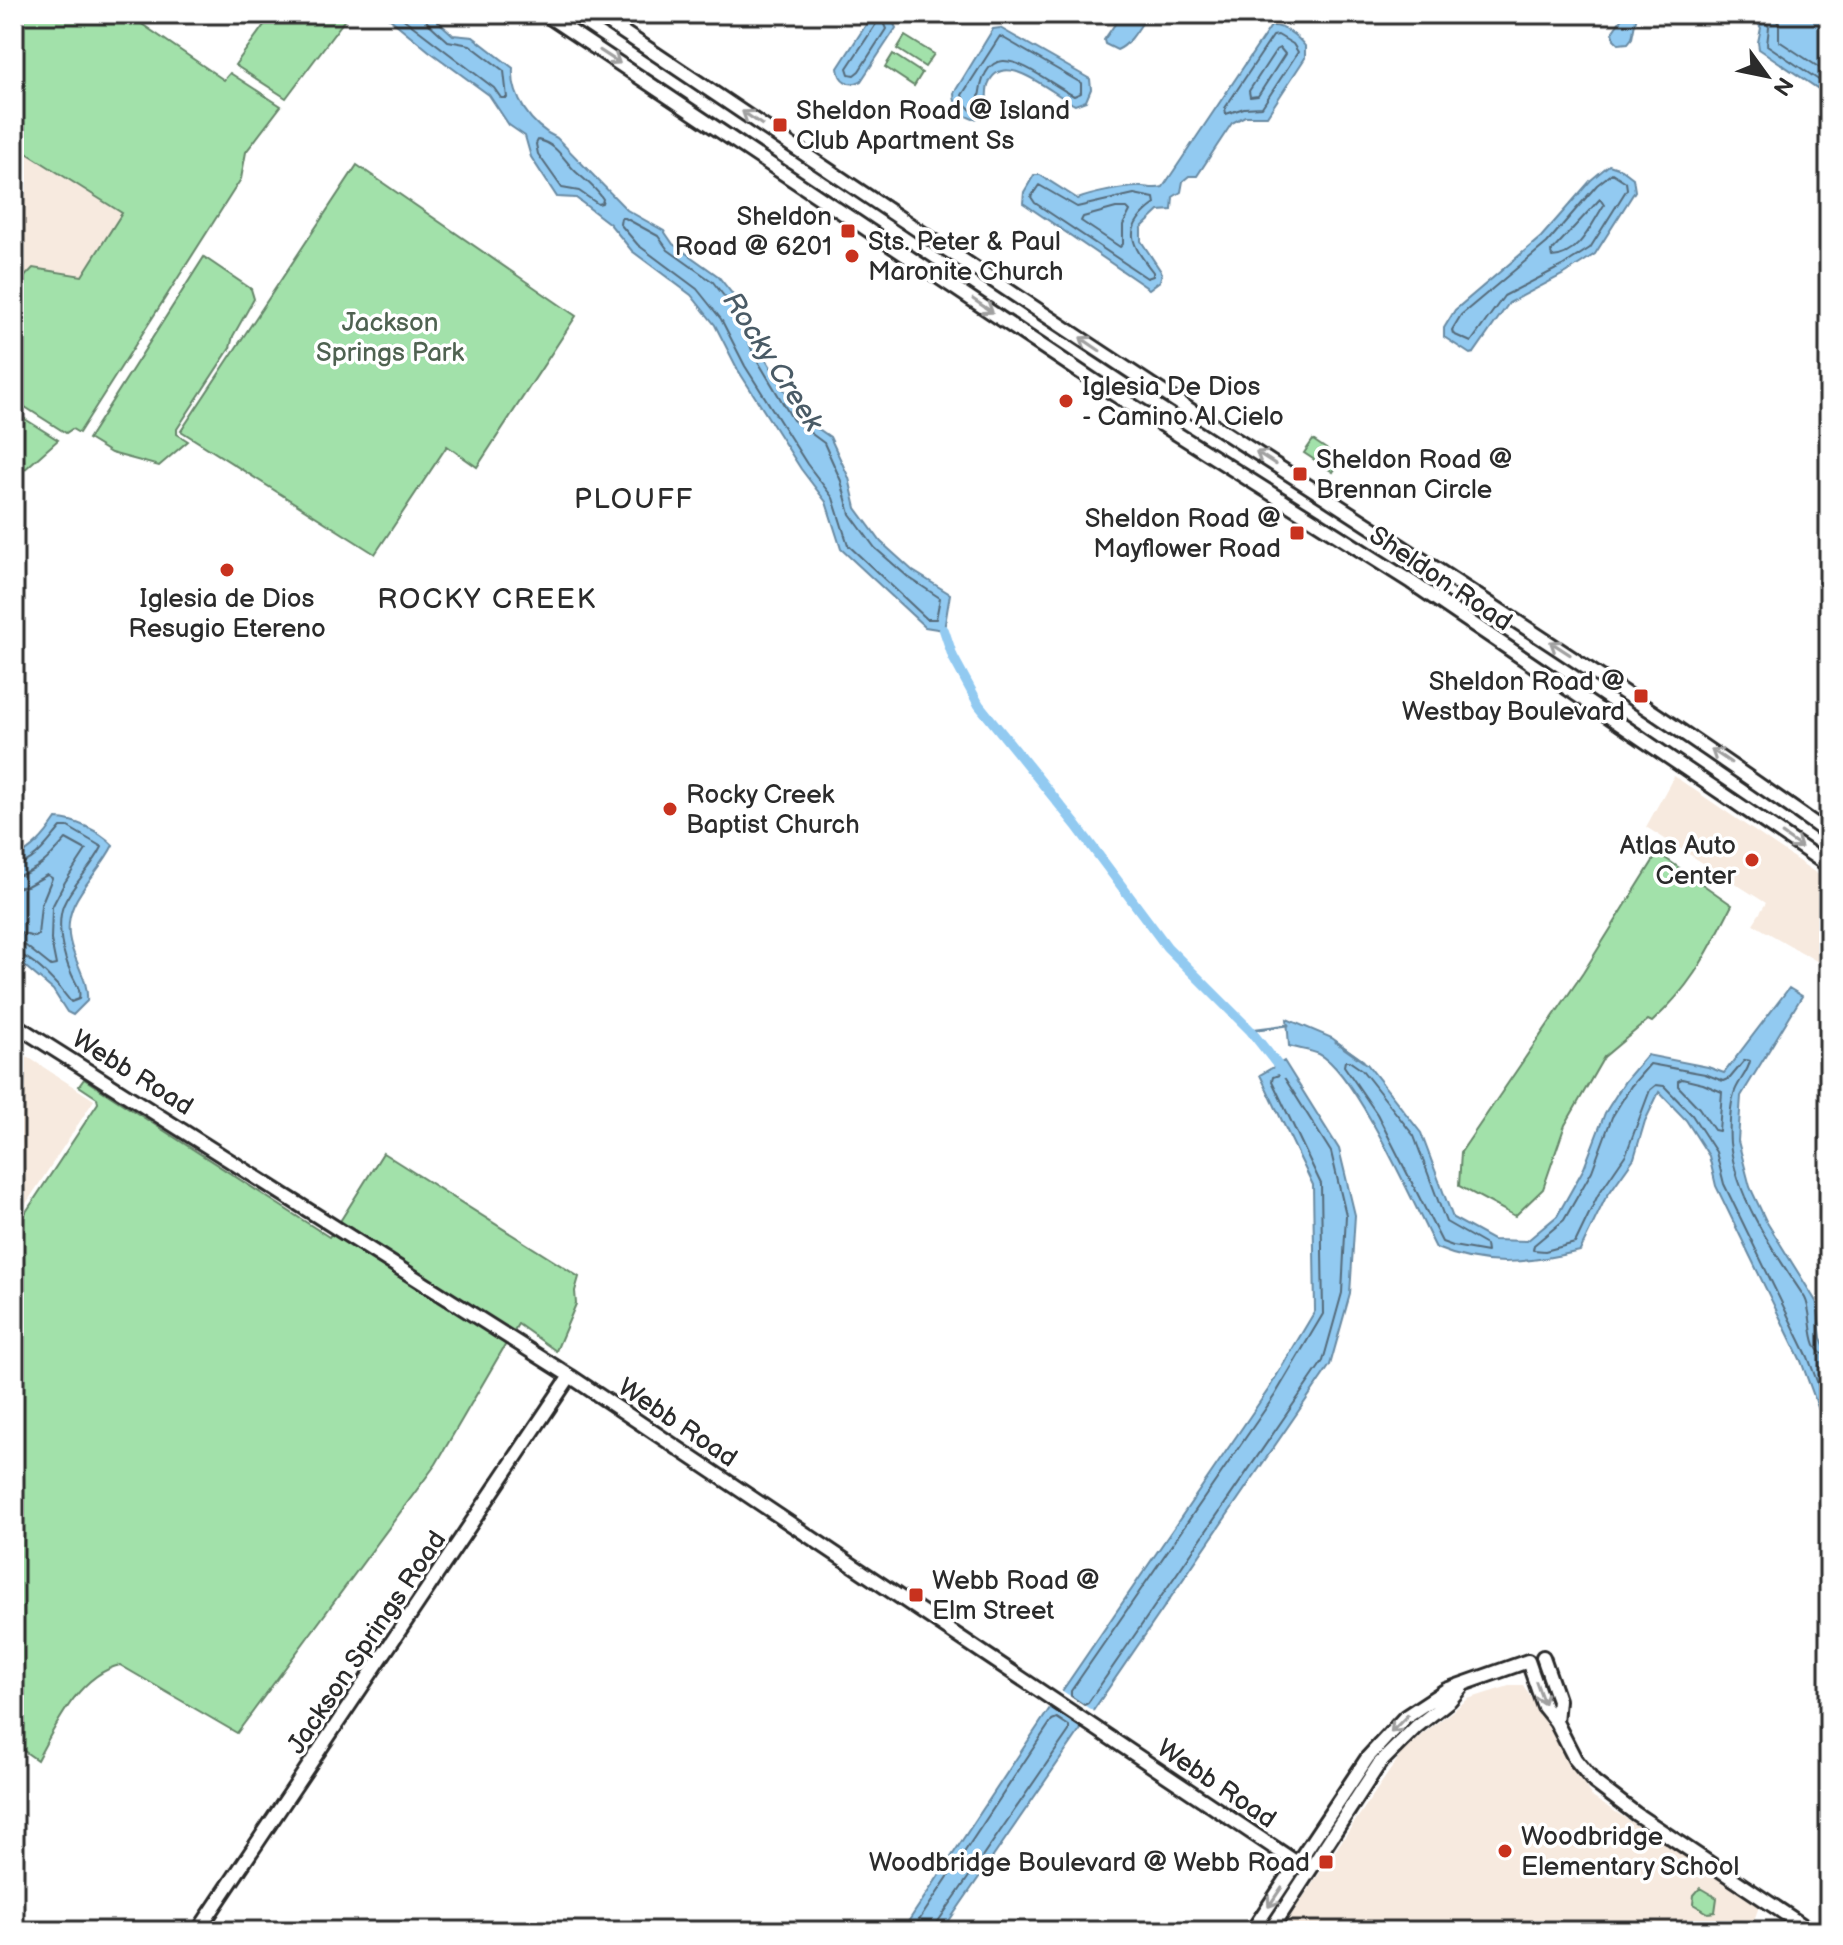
<svg xmlns="http://www.w3.org/2000/svg" width="1843" height="1945" font-family="'Balsamiq Sans',sans-serif">
	<style>
		.built { fill: #f7eadf }
		.green { fill: #a2e1aa; stroke: #66866a; stroke-width: 2 }
		.water { fill: #92caf1; stroke: #698aa2; stroke-width: 2 }
		.pier { fill: #fff }
		.lines { fill: none; stroke-linecap: round; stroke-linejoin: round }
		.shore { stroke: #546b7a; stroke-width: 2 }
		.stream { stroke: #698aa2; stroke-width: 3 }
		.canal { stroke: #92caf1; stroke-width: 10 }
		.secondary-casing { stroke: #2b2b2b; stroke-width: 18 }
		.secondary { stroke: #fff; stroke-width: 12 }
		.oneway { stroke: #a0a0a0 }
		.poi-dot { fill: #c8321e; stroke: #fff; stroke-width: 3 }
		.labels { text-anchor: middle; stroke-width: 7; stroke-linejoin: round; paint-order: stroke }
		.poi-label { font-size: 26px; fill: #2b2b2b; stroke: #fff; text-anchor: start }
		.park-label { font-size: 26px; fill: #4f6251; stroke: #fff }
		.street-label { font-size: 26px; fill: #2b2b2b; stroke: #fff }
		.water-label { font-size: 28px; font-style: italic; fill: #4a5b66; stroke: #fff }
		.neighbourhood-label { font-size: 28px; letter-spacing: 2px; fill: #2b2b2b; stroke: #fff }
	</style>
	<rect width="100%" height="100%" fill="#fff"/>
	<filter id="ink" filterUnits="userSpaceOnUse"><feTurbulence type="fractalNoise" baseFrequency=".0125" numOctaves="2"/><feDisplacementMap in="SourceGraphic" scale="16" xChannelSelector="R" yChannelSelector="G"/><feConvolveMatrix kernelMatrix="1 2 1 2 8 2 1 2 1" color-interpolation-filters="sRGB"/></filter>
	<g filter="url(#ink)">
		<path class="built" d="M14 145 122 213 82 276 33 268 14 288Z
			M1674 776 1829 882V952L1820 963 1753 924 1766 903 1646 827Z
			M14 1048 94 1100 14 1222Z
			M1512 1685H1523L1592 1797 1760 1904 1750 1931H1301L1287 1921 1406 1747 1468 1699Z"/>
		<path class="green" d="M14 14H127L224 80 230 73 281 106 246 152 241 179 79 433 72 429 66 433 14 400V288L33 268 82 276 122 213 14 145Z
			M272 14H349L286 98 235 65Z
			M905 36 934 54 925 67 897 49Z
			M893 54 922 73 914 86 885 67Z
			M357 165 576 316 477 467 447 446 375 554 181 431Z
			M204 257 251 289 254 299 233 336 230 348 177 429V434L188 441 159 466 111 453 88 439Z
			M14 412 58 440 14 479Z
			M1313 440 1341 459 1333 472 1304 453Z
			M1658 853 1732 905C1706 955 1694 983 1652 1022L1648 1020 1604 1057 1565 1125 1543 1189 1515 1216 1459 1186 1461 1152 1583 973Z
			M84 1079 329 1237 334 1231 507 1342 436 1464 237 1733 120 1665C79 1675 56 1725 37 1760L14 1744V1230L98 1103 97 1098 79 1086Z
			M383 1153 579 1277 575 1291 576 1304 556 1351 518 1324 512 1334 339 1223Z
			M1700 1888 1717 1898 1715 1912 1708 1913 1693 1904 1694 1895Z"/>
		<path class="water" d="M384 14H430L453 35 473 37 513 68C511 97 531 126 557 138L627 210 664 231 673 244 718 276 745 310 760 349 800 416 830 437 849 478 856 508 881 542 913 571 950 594 944 630 925 627 841 549 826 502 801 469 738 370 715 325 691 295 632 251 610 224 576 198 557 197 531 157 525 136 509 125 489 95 429 51Z
			M873 14H895L893 22 896 28 861 81C849 87 839 81 838 68Z
			M1122 14H1148C1139 27 1131 44 1117 50L1105 44 1104 40Z
			M1625 14H1637L1632 38 1628 43 1619 44 1614 39 1613 31Z
			M1746 14H1829V96L1759 49 1758 42 1761 28 1757 22Z
			M1271 26C1284 25 1297 36 1305 46V58L1267 116H1245L1232 123 1197 176H1189L1183 181 1181 192 1173 197 1172 210 1159 211 1141 228V241L1162 273 1160 281 1149 289 1023 203 1024 192 1034 175H1040L1078 199C1089 194 1124 187 1136 187 1146 186 1153 190 1163 187Z
			M1000 28 1090 79 1091 89 1086 101 1075 105C1053 95 1002 46 988 85 985 96 989 107 983 117L973 119C961 115 954 106 954 93L990 34 993 29Z
			M1609 165 1621 169 1633 178 1635 191 1595 254 1566 273 1509 303 1474 353 1470 354 1444 337V328L1455 310 1541 237 1591 180Z
			M56 819C75 819 99 831 113 845 97 878 61 900 70 941 74 962 89 980 87 1001L73 1015 67 1012 53 990 14 957V859C33 849 44 837 56 819Z
			M1789 988 1802 996 1741 1096 1738 1141 1750 1187 1766 1221 1817 1303 1821 1338 1829 1356V1430L1822 1418 1801 1361 1716 1186 1709 1156 1686 1120 1659 1092 1645 1121 1634 1158 1605 1199 1580 1251C1530 1263 1486 1269 1436 1248 1416 1209 1355 1071 1319 1054 1310 1050 1299 1049 1289 1046L1287 1019 1332 1038 1367 1064 1421 1133 1453 1218 1493 1240 1527 1241 1557 1216 1584 1168 1605 1113 1625 1081 1647 1055 1708 1067 1724 1073Z
			M1284 1061 1339 1149 1355 1215 1350 1294 1330 1365 1088 1718 1058 1697 1268 1390 1315 1311 1313 1185 1260 1075Z
			M1052 1705 1083 1726 942 1931H902Z"/>
		<path class="pier" d="M1061 1690 1096 1713 1091 1720 1055 1700Z"/>
		<g class="lines">
			<path class="shore" d="M397 14 494 88 501 98H507L504 71 470 45 448 41 427 22 425 14
				M1760 14 1769 27 1767 45 1829 87
				M1774 14 1779 25V41L1829 74
				M882 20 886 29 859 71 854 75 849 74 847 68 878 21Z
				M1278 35 1293 44 1298 52 1262 107 1244 108 1226 114 1225 108 1273 36Z
				M1000 36 1081 83V93L1074 96C1033 74 983 24 978 108L971 110 965 104 962 95Z
				M1280 48 1285 54 1258 96 1250 97 1249 91 1276 50Z
				M538 140C557 144 563 159 576 172 586 181 595 187 603 199L602 203 598 204 579 191 562 188 538 154 536 144Z
				M1612 173 1626 182 1627 189 1590 248 1562 266 1504 296 1471 342 1453 334 1452 330 1461 315 1547 243 1597 185Z
				M1039 185 1077 207 1134 194 1154 198 1155 204C1121 228 1131 244 1153 272V276L1147 278 1035 203 1031 197Z
				M1600 199 1604 205C1591 225 1579 256 1552 257L1551 252Z
				M1116 208H1127L1130 211 1123 225V244L1120 247 1081 221 1083 217Z
				M621 218H625L658 236 668 250 713 282 738 314 753 353 793 420 824 443 841 481 850 514 875 548 908 577 940 598 936 619H927L848 545 833 498 807 464 745 366 721 319 697 289 638 245 620 224Z
				M14 866C36 862 48 842 61 827H68L102 847C92 868 72 884 63 906 56 927 63 956 72 975 76 984 81 988 79 999L71 1002C60 987 33 956 14 953
				M14 876C36 874 52 855 66 839L86 850 65 882 52 907 51 940 56 965 51 966 26 946 14 943
				M14 888 27 886 47 875 52 878 41 905 38 935 34 937 14 931
				M1345 1061H1349L1362 1070 1414 1136 1446 1222 1486 1245 1487 1252 1453 1246 1442 1242 1377 1114 1344 1066Z
				M1282 1074 1331 1152 1346 1215 1342 1293 1323 1361 1088 1703 1084 1705 1071 1696V1691L1275 1395 1323 1314 1321 1184 1272 1081 1273 1077Z
				M1682 1079 1703 1084 1722 1092 1719 1131 1714 1130 1699 1108 1678 1086V1081Z
				M1829 1356C1806 1354 1814 1314 1805 1298 1774 1251 1737 1201 1730 1143 1729 1130 1730 1106 1734 1094 1737 1082 1748 1073 1750 1061L1745 1060 1730 1078 1723 1081 1705 1074 1650 1064 1631 1086 1612 1117 1592 1171 1564 1220 1534 1245 1533 1250 1545 1251 1575 1243 1598 1195 1626 1154 1650 1090 1656 1085 1664 1086 1692 1115 1716 1152 1724 1184 1808 1357 1829 1414
				M912 1931 1052 1720 1057 1718 1069 1726V1731L937 1923 936 1931"/>
			<path class="stream" d="M1250 1030 1288 1025
				M1336 1042 1363 1061"/>
			<path class="canal" d="M944 630 953 657 979 705 1076 825 1167 947 1250 1030 1284 1073"/>
			<g class="secondary-casing">
				<path id="secondary" d="M545 14 1103 387 1411 582 1829 866
					M596 14C782 138 966 264 1153 386 1380 533 1608 677 1829 834
					M14 1024 570 1376 1309 1871
					M1543 1657 1558 1700 1556 1722
					M198 1931 570 1376
					M1252 1931 1368 1757 1405 1717 1446 1690 1528 1661 1544 1707 1556 1722 1575 1759 1594 1782 1636 1814 1811 1931
					M1270 1931 1379 1764 1416 1727 1450 1700 1462 1686"/>
			</g>
			<use href="#secondary" class="secondary"/>
		</g>
		<defs><path id="oneway-shaft" d="M-6 0H5M1.5-3L5.5 0L1.5 3" fill="none" stroke-width="1.6" stroke-linecap="round" stroke-linejoin="round" transform="scale(2)"/></defs>
		<g class="oneway">
			<use href="#oneway-shaft" transform="translate(610 57) rotate(33)"/>
			<use href="#oneway-shaft" transform="translate(752 118) rotate(-146)"/>
			<use href="#oneway-shaft" transform="translate(983 306) rotate(34)"/>
			<use href="#oneway-shaft" transform="translate(1090 344) rotate(-146)"/>
			<use href="#oneway-shaft" transform="translate(1266 458) rotate(-147)"/>
			<use href="#oneway-shaft" transform="translate(1560 648) rotate(-147)"/>
			<use href="#oneway-shaft" transform="translate(1721 756) rotate(-146)"/>
			<use href="#oneway-shaft" transform="translate(1792 841) rotate(35)"/>
			<use href="#oneway-shaft" transform="translate(1540 1693) rotate(70)"/>
			<use href="#oneway-shaft" transform="translate(1399 1724) rotate(134)"/>
			<use href="#oneway-shaft" transform="translate(1275 1897) rotate(124)"/>
		</g>
	</g>
	<g class="poi-dot">
		<rect x="772" y="117" width="16" height="16" rx="4"/>
		<rect x="840" y="223" width="16" height="16" rx="4"/>
		<circle cx="852" cy="256" r="8"/>
		<circle cx="1066" cy="401" r="8"/>
		<rect x="1292" y="466" width="16" height="16" rx="4"/>
		<rect x="1289" y="525" width="16" height="16" rx="4"/>
		<circle cx="227" cy="570" r="8"/>
		<rect x="1633" y="688" width="16" height="16" rx="4"/>
		<circle cx="670" cy="809" r="8"/>
		<circle cx="1752" cy="860" r="8"/>
		<rect x="908" y="1587" width="16" height="16" rx="4"/>
		<circle cx="1505" cy="1851" r="8"/>
		<rect x="1318" y="1854" width="16" height="16" rx="4"/>
	</g>
	<g class="labels">
		<g class="poi-label">
			<text x="796" y="119">Sheldon Road @ Island<tspan x="796" dy="30">Club Apartment Ss</tspan></text>
			<text x="832" y="225" text-anchor="end">Sheldon<tspan x="832" dy="30">Road @ 6201</tspan></text>
			<text x="868" y="250">Sts. Peter &amp; Paul<tspan x="868" dy="30">Maronite Church</tspan></text>
			<text x="1082" y="395">Iglesia De Dios<tspan x="1082" dy="30">- Camino Al Cielo</tspan></text>
			<text x="1316" y="468">Sheldon Road @<tspan x="1316" dy="30">Brennan Circle</tspan></text>
			<text x="1281" y="527" text-anchor="end">Sheldon Road @<tspan x="1281" dy="30">Mayflower Road</tspan></text>
			<text x="227" y="607" text-anchor="middle">Iglesia de Dios<tspan x="227" dy="30">Resugio Etereno</tspan></text>
			<text x="1625" y="690" text-anchor="end">Sheldon Road @<tspan x="1625" dy="30">Westbay Boulevard</tspan></text>
			<text x="686" y="803">Rocky Creek<tspan x="686" dy="30">Baptist Church</tspan></text>
			<text x="1736" y="854" text-anchor="end">Atlas Auto<tspan x="1736" dy="30">Center</tspan></text>
			<text x="932" y="1589">Webb Road @<tspan x="932" dy="30">Elm Street</tspan></text>
			<text x="1521" y="1845">Woodbridge<tspan x="1521" dy="30">Elementary School</tspan></text>
			<text x="1310" y="1871" text-anchor="end">Woodbridge Boulevard @ Webb Road</text>
		</g>
		<g class="park-label">
			<text x="390" y="331">Jackson<tspan x="390" dy="30">Springs Park</tspan></text>
		</g>
		<g class="street-label">
			<text transform="translate(1441 578) rotate(34)" y="9">Sheldon Road</text>
			<text transform="translate(133 1072) rotate(32)" y="9">Webb Road</text>
			<text transform="translate(678 1422) rotate(34)" y="9">Webb Road</text>
			<text transform="translate(366 1642) rotate(-56)" y="9">Jackson Springs Road</text>
			<text transform="translate(1217 1783) rotate(34)" y="9">Webb Road</text>
		</g>
		<g class="water-label">
			<text transform="translate(774 361) rotate(57)" y="10">Rocky Creek</text>
		</g>
		<g class="neighbourhood-label">
			<text x="634" y="508">PLOUFF</text>
			<text x="487" y="608">ROCKY CREEK</text>
		</g>
	</g>
	<rect width="1843" height="1945" fill="none" stroke="#fff" stroke-width="48"/>
	<rect x="24" y="24" width="1795" height="1897" fill="none" stroke="#2b2b2b" stroke-width="3" filter="url(#ink)"/>
	<g transform="translate(1767 76) rotate(123)" stroke="#ffffff" stroke-width="6" paint-order="stroke">
	<path d="M0-6L14 30L0 20L-14 30Z" fill="#2b2b2b"/>
	<text y="-12" font-size="22" font-weight="bold" text-anchor="middle" fill="#2b2b2b">N</text>
	</g>
</svg>
